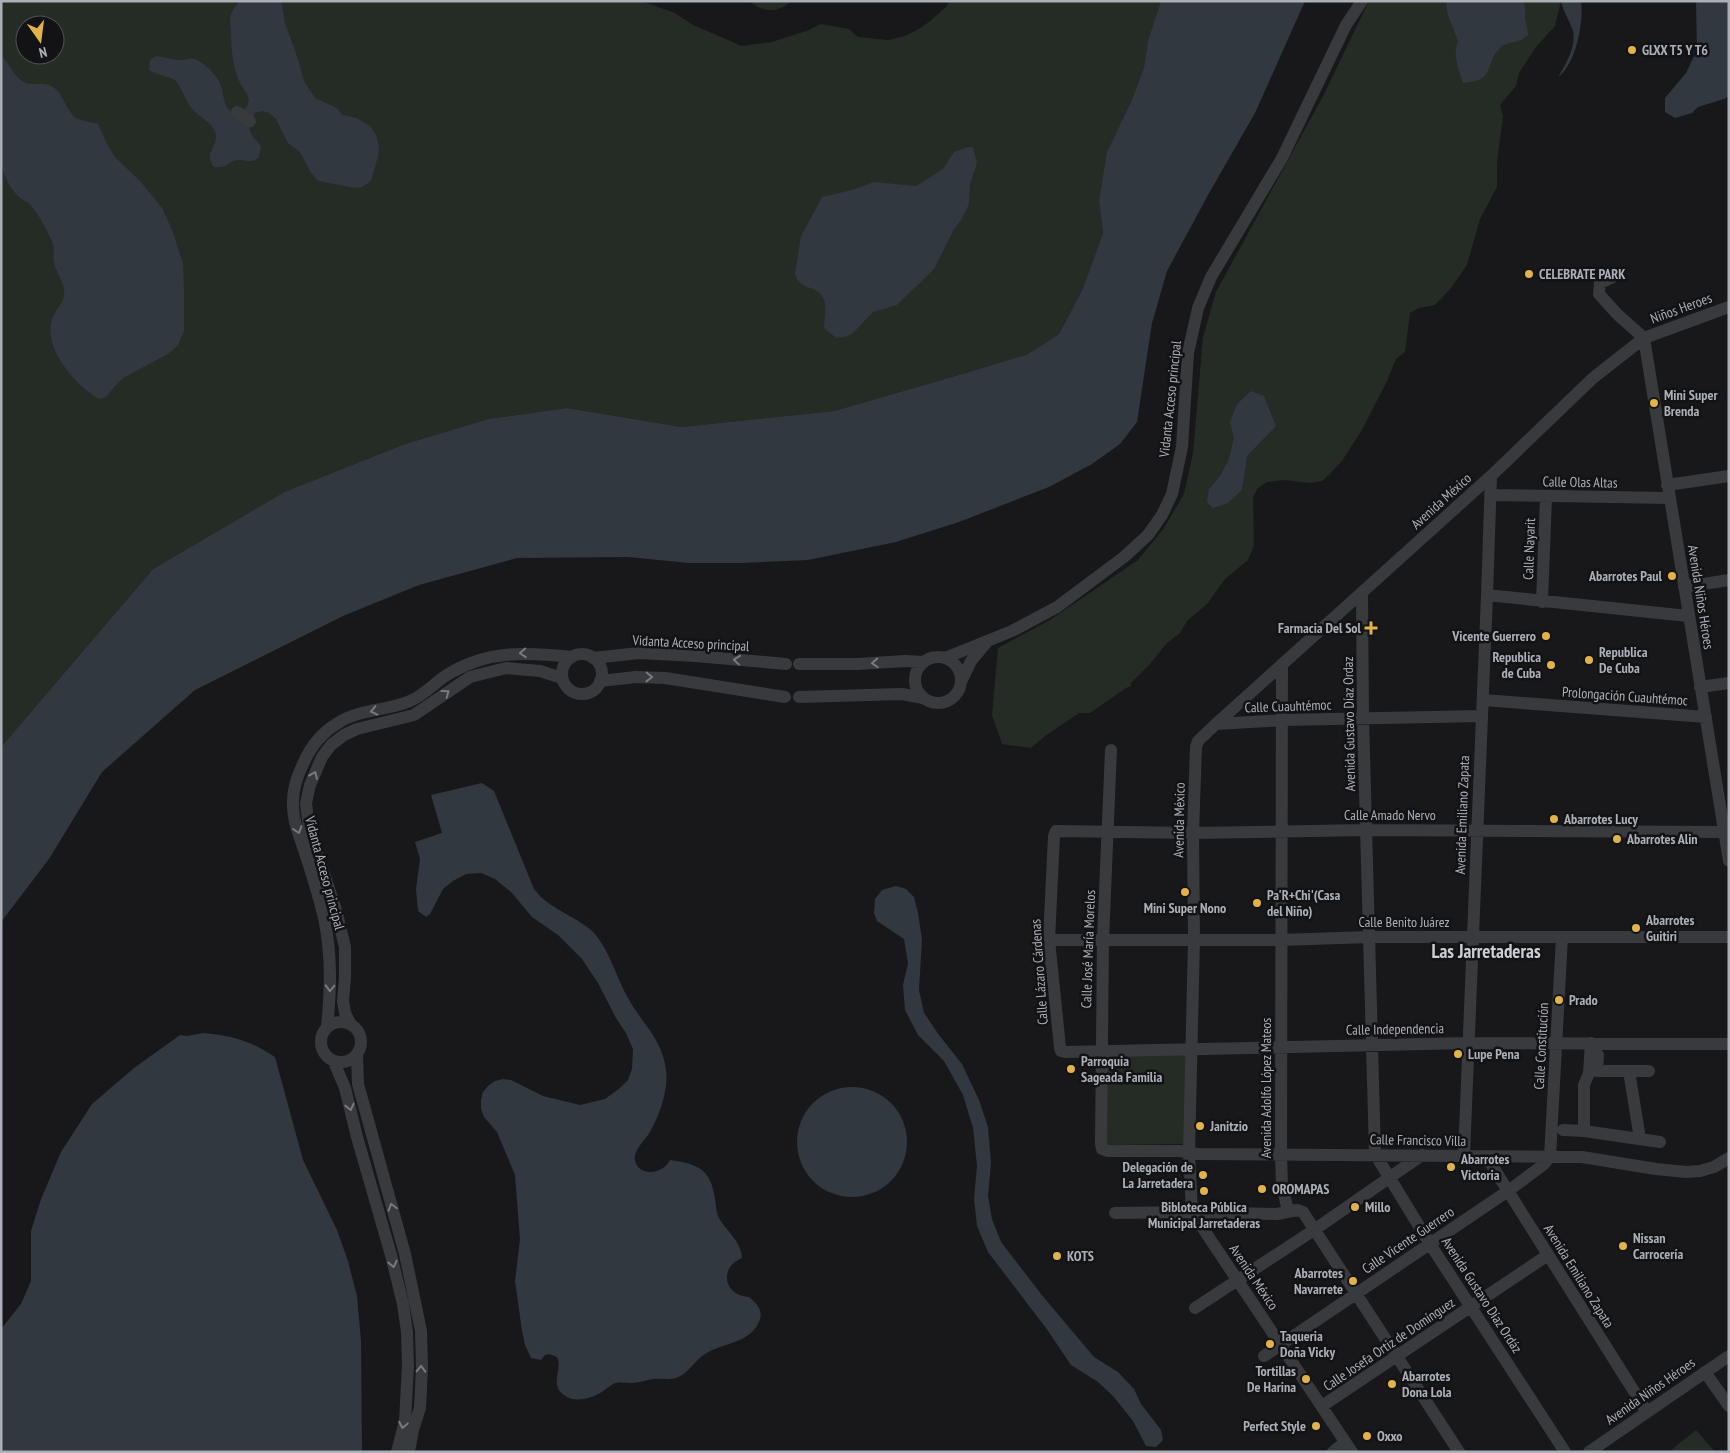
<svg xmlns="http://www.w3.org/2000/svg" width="1730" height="1453" font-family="'PT Sans Narrow',sans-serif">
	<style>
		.green { fill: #242c25; fill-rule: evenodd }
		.water { fill: #31383f }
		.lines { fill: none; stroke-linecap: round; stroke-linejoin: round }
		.minor { stroke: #393a3e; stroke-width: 12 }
		.oneway { stroke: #787a81 }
		.poi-dot { fill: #e2b348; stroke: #131315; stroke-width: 2 }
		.labels { text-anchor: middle; stroke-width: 5; stroke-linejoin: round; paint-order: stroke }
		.poi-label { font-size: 14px; font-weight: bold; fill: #abafb8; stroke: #131315; text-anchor: start }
		.street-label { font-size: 14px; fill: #abafb8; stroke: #131315 }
		.district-label { font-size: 19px; font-weight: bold; fill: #ccced5; stroke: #131315 }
	</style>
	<rect width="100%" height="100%" fill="#18181a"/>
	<path class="green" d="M1 1H641L675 13 693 25 742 46 772 42 809 30 821 24 849 29 858 37 888 40 905 36 917 30 929 22 946 7 950 1H1161L1148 40 1144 67 1131 102 1099 201 1103 233 1083 288 1059 334 1028 354 969 372 834 411 682 427 567 408 488 419 405 444 284 492 153 569 1 747ZM25 25H55V55H25Z
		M749 1H791C779 14 762 12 749 1Z
		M1369 1H1561L1555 26 1536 47 1519 73 1516 86 1500 105 1503 116 1497 162V187L1480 219 1467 265 1451 288 1435 305 1419 308 1410 313 1405 352 1396 359 1387 381 1363 428 1342 461 1330 474 1322 481 1310 483 1284 480 1267 482 1257 489 1253 498 1254 545 1248 560 1225 579 1212 597 1208 603 1187 621 1180 633 1166 644 1150 664 1131 683V686L1126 688 1090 713H1079L1045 736 1031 748 1002 744 992 715 998 648 1050 620 1138 560 1164 528 1184 494 1193 453 1203 337 1216 292 1323 96Z
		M1187 1054 1184 1144 1105 1145V1055Z
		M1696 1430 1715 1452H1670L1671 1450Z"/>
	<path class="water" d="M240 1H281L285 23 298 59 304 81 315 98 335 107 343 115 356 118 370 126 376 135 379 146 378 157 371 181 362 187 355 188 318 181 310 171 300 152 288 143 276 119 269 113 263 111 255 113 249 125 251 134 261 146 259 157C250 165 248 159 238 160 228 161 227 169 214 167 203 154 218 146 216 134 214 124 201 118 195 112 186 103 183 90 176 81 173 78 156 74 151 71L149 69 150 60 156 56C165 57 173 60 182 60 188 59 192 57 197 60 208 66 219 77 222 89 224 98 224 107 232 113 238 112 246 111 248 104 251 95 243 90 240 83 233 67 231 50 231 33 231 25 228 18 233 10 234 7 238 4 240 1Z
		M1161 1H1305L1255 113 1208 195 1167 271 1152 323 1137 422 1120 444 1092 464 1049 487 959 522 896 542 808 560 742 563H689L628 557 517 558 419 585 343 616 195 690 102 772 49 859 1 922V747L153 569 284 492 405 444 488 419 567 408 682 427 834 411 969 372 1028 354 1059 334 1083 288 1103 233 1099 201 1107 152 1131 102 1144 67 1148 40Z
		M1447 1H1523C1526 7 1525 11 1525 18 1526 24 1528 28 1528 35 1525 37 1522 40 1518 41 1512 43 1505 43 1500 48 1482 66 1498 80 1463 83 1459 70 1452 54 1458 42 1455 29 1444 13 1447 1Z
		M1561 1H1581C1584 22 1576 64 1558 77 1566 64 1578 44 1572 28 1568 18 1563 11 1561 1Z
		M1696 1H1729V96L1724 99 1698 107 1692 113 1675 118 1665 112V98L1686 73 1697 50Z
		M1 56C10 63 13 76 24 82 33 87 44 81 53 87 64 94 66 111 76 118 82 121 92 122 98 124L107 144 115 157 141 182 162 208 173 232 183 264 184 289V331L178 345 168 354 123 378 115 386 106 397 99 399C75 385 43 349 52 319 55 310 63 304 64 295 66 284 56 273 54 263 52 257 55 250 53 244 52 239 37 212 33 208 29 202 22 200 18 196 10 189 5 176 1 166Z
		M968 147H973L977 163 970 184 969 204 961 220 953 231 934 269 897 305 873 312 853 333 845 337 836 338 824 328C824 320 827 308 824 300 819 284 800 292 795 274L801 236 822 197 852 190 874 182 916 186 943 169 954 152Z
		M1251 391 1264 396 1276 426 1247 456 1242 490 1228 503 1213 508 1207 502 1209 489 1220 476 1229 459 1234 438 1230 422 1237 404Z
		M482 783 494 791 534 889C549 909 574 915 592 931 608 946 617 979 628 998 641 1022 660 1037 665 1064 670 1085 661 1112 651 1130 647 1139 633 1149 635 1160 637 1176 662 1176 670 1160 698 1164 711 1169 715 1199 716 1205 716 1213 719 1218 727 1232 741 1241 742 1258 719 1267 723 1296 749 1297 757 1304 764 1310 759 1322 749 1344 724 1342 705 1354 695 1360 688 1374 676 1378 668 1380 661 1378 653 1379 646 1380 639 1383 631 1383 626 1383 620 1382 616 1383 611 1384 607 1389 603 1391 593 1398 575 1404 564 1395 549 1385 563 1369 557 1357L549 1354 545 1355 541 1360 531 1358 525 1345 522 1331 515 1281 520 1239 515 1175 497 1132 484 1117 481 1109V1100L483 1092 488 1086 495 1081 503 1079 511 1080 543 1096 580 1105 605 1099 620 1088 628 1080 632 1069 633 1049 626 1033 616 1018 598 983 582 959 558 935 532 917 511 892 495 879 481 873 466 874 453 881 443 889 430 914 426 917 418 911 416 889 420 859 415 842 442 833 431 795Z
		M896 886 906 889 914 897 918 913 922 939 919 990 924 1013 939 1035 962 1064 979 1100 988 1127 991 1163 988 1196 992 1219 1001 1242 1041 1294 1094 1357 1118 1372 1134 1389 1141 1404 1161 1430 1163 1440 1156 1447 1146 1446 1133 1421 1113 1396 1098 1382 1071 1365 1046 1328 988 1252 977 1226 974 1199 977 1166 973 1128 963 1095 944 1061 918 1035 905 1010 903 985 908 963 904 939 877 921 874 913 875 899 882 890Z
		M203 1033C233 1036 249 1040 275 1057L303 1160 337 1230 348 1261 357 1296 361 1341 362 1452H1V1329L21 1304 31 1281V1231L41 1199 61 1152 92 1104 134 1068 180 1035 187 1036Z
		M797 1142a55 55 0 1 1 110 0a55 55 0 1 1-110 0Z"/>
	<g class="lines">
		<path class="minor" d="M237 112 250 121
			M1613 277 1600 283 1599 294 1617 314 1644 338
			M1644 338 1729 861
			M1667 485 1729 476
			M1490 495 1669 498
			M1684 587 1729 580
			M1362 593 1363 718 1375 1154 1430 1244 1565 1452
			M1487 595 1688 616
			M1542 602 1546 497
			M562 674a20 20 0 1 1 40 0a20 20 0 1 1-40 0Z
			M915 680a23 23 0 1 1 46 0a23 23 0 1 1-46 0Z
			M593 658 639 653 695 656 786 664
			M945 658 1012 631 1057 607 1124 557 1148 535 1162 515 1172 494 1182 447 1188 353 1198 308 1211 277 1282 158 1346 25 1362 1
			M799 664H858L905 661 924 662
			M1282 664 1281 1155 1282 1185 1288 1211
			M962 680 971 661 987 642
			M600 681 636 677 665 678 785 697
			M1700 687 1729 683
			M799 697 902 694 923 698
			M1483 700 1706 717
			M1216 724 1283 720 1481 716
			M1111 750 1103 940 1101 1144 1102 1149 1107 1151H1180L1198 1154 1582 1157 1656 1169 1686 1172 1700 1171 1714 1167 1729 1158
			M1724 832 1367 830 1193 833 1056 831 1054 836 1049 940 1060 1047 1061 1051 1065 1052 1468 1043 1729 1044
			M1049 940H1281L1369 937H1729
			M321 1042a20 20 0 1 1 40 0a20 20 0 1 1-40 0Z
			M351 1025 345 1013 343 1001 345 978V947L336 910 309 829 306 803 310 785 322 757 331 745 344 735 357 729 414 715 470 677 506 668 540 671 562 678
			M327 1027C331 990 332 955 324 918 319 897 313 877 306 856 301 840 293 823 293 805 292 790 297 776 304 762 311 746 323 732 338 723 359 709 387 711 410 701 425 695 436 681 450 673 489 650 528 652 572 657
			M357 1055 358 1084 405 1254 421 1331 422 1368 420 1408 413 1430 409 1452
			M1598 1055 1597 1071H1649
			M334 1062 345 1088 357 1137 391 1255 403 1304 407 1332 408 1366 405 1421 397 1452
			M1629 1071 1640 1139
			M1563 1130 1584 1131 1660 1142
			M1584 1131V1085L1589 1073 1591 1043
			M1464 1155 1487 595 1491 476
			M1486 1156 1647 1412
			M1115 1213 1192 1212 1277 1214 1297 1210 1303 1212 1459 1452
			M1195 1308 1314 1230 1422 1155
			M1264 1356 1508 1191 1543 1165 1550 1157 1562 937
			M1705 1372 1729 1406
			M1322 1406 1548 1255
			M1333 1452 1345 1442
			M1352 1452 1192 1212 1189 1153 1194 940 1193 833 1196 747 1198 741 1216 724 1491 476 1593 378 1644 338 1729 307
			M1589 1452 1729 1356"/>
	</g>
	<defs><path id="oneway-chevron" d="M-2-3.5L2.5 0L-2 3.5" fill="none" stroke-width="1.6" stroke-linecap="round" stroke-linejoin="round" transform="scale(1.25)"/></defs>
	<g class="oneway">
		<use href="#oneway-chevron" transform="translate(523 653) rotate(176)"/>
		<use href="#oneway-chevron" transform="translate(737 660) rotate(-174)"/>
		<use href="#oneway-chevron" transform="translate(875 663) rotate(177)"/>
		<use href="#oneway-chevron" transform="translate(649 677) rotate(1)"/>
		<use href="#oneway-chevron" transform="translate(446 693) rotate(-36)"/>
		<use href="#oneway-chevron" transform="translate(374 711) rotate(167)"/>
		<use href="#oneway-chevron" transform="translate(314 775) rotate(-67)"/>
		<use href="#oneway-chevron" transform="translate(298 830) rotate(72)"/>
		<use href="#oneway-chevron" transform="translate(330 988) rotate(92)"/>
		<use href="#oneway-chevron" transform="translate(350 1107) rotate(77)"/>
		<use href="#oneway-chevron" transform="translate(392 1207) rotate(-106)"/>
		<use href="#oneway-chevron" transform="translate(393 1264) rotate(77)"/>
		<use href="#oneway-chevron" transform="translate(421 1369) rotate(-88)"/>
		<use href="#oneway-chevron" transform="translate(403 1425) rotate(101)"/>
	</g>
	<g class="poi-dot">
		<circle cx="1632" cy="50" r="5"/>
		<circle cx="1529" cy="274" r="5"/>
		<circle cx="1654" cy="403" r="5"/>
		<circle cx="1672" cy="576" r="5"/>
		<path d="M1368.5 620.5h5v5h5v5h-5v5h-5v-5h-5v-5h5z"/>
		<circle cx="1546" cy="636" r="5"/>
		<circle cx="1589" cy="660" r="5"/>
		<circle cx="1551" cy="665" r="5"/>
		<circle cx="1554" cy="819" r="5"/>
		<circle cx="1617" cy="839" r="5"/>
		<circle cx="1185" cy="892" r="5"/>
		<circle cx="1257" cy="903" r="5"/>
		<circle cx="1636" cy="928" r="5"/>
		<circle cx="1559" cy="1000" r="5"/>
		<circle cx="1458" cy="1054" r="5"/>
		<circle cx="1071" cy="1069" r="5"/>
		<circle cx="1200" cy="1126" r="5"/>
		<circle cx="1451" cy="1167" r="5"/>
		<circle cx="1203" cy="1175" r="5"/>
		<circle cx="1262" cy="1189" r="5"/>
		<circle cx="1204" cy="1191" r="5"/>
		<circle cx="1355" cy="1207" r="5"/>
		<circle cx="1623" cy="1246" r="5"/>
		<circle cx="1057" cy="1256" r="5"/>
		<circle cx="1353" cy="1281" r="5"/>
		<circle cx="1270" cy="1344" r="5"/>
		<circle cx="1306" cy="1379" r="5"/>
		<circle cx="1392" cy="1384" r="5"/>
		<circle cx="1316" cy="1426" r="5"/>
		<circle cx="1367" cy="1436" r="5"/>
	</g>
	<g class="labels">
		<g class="poi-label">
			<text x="1642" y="55">GLXX T5 Y T6</text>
			<text x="1539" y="279">CELEBRATE PARK</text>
			<text x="1664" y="400">Mini Super<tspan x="1664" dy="16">Brenda</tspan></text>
			<text x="1662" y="581" text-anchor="end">Abarrotes Paul</text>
			<text x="1361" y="633" text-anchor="end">Farmacia Del Sol</text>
			<text x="1536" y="641" text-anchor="end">Vicente Guerrero</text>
			<text x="1599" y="657">Republica<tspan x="1599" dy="16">De Cuba</tspan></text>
			<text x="1541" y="662" text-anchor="end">Republica<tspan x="1541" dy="16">de Cuba</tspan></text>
			<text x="1564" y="824">Abarrotes Lucy</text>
			<text x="1627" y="844">Abarrotes Alin</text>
			<text x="1267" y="900">Pa'R+Chi'(Casa<tspan x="1267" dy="16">del Niño)</tspan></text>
			<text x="1185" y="913" text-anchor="middle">Mini Super Nono</text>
			<text x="1646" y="925">Abarrotes<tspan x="1646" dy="16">Guitiri</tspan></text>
			<text x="1569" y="1005">Prado</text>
			<text x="1468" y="1059">Lupe Pena</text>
			<text x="1081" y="1066">Parroquia<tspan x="1081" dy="16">Sageada Familia</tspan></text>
			<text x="1210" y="1131">Janitzio</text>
			<text x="1461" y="1164">Abarrotes<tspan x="1461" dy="16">Victoria</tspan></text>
			<text x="1193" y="1172" text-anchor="end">Delegación de<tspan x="1193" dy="16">La Jarretadera</tspan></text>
			<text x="1272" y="1194">OROMAPAS</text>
			<text x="1204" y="1212" text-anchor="middle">Bibloteca Pública<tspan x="1204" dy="16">Municipal Jarretaderas</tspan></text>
			<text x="1365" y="1212">Millo</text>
			<text x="1633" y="1243">Nissan<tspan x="1633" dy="16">Carrocería</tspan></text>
			<text x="1067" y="1261">KOTS</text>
			<text x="1343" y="1278" text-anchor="end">Abarrotes<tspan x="1343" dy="16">Navarrete</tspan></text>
			<text x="1280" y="1341">Taqueria<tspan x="1280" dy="16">Doña Vicky</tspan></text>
			<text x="1296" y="1376" text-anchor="end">Tortillas<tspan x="1296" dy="16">De Harina</tspan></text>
			<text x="1402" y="1381">Abarrotes<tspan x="1402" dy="16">Dona Lola</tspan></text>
			<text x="1306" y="1431" text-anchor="end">Perfect Style</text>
			<text x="1377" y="1441">Oxxo</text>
		</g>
		<g class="street-label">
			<text transform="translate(1681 308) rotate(-20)" y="5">Niños Heroes</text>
			<text transform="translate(1170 399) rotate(-84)" y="5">Vidanta Acceso principal</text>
			<text transform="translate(1580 482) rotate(1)" y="5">Calle Olas Altas</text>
			<text transform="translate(1441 501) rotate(-42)" y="5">Avenida México</text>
			<text transform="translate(1529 549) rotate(-88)" y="5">Calle Nayarit</text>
			<text transform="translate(1701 597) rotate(81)" y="5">Avenida Niños Héroes</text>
			<text transform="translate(691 643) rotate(3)" y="5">Vidanta Acceso principal</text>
			<text transform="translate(1625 696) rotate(4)" y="5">Prolongación Cuauhtémoc</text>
			<text transform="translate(1288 706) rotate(-2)" y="5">Calle Cuauhtémoc</text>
			<text transform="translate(1349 724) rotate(-91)" y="5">Avenida Gustavo Díaz Ordaz</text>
			<text x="1390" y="820">Calle Amado Nervo</text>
			<text transform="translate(1462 815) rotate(-88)" y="5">Avenida Emiliano Zapata</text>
			<text transform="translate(1179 820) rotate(-89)" y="5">Avenida México</text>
			<text transform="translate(325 873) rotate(75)" y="5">Vidanta Acceso principal</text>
			<text x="1404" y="927">Calle Benito Juárez</text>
			<text transform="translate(1088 949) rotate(-88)" y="5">Calle José María Morelos</text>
			<text transform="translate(1039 972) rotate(-94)" y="5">Calle Lázaro Cárdenas</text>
			<text transform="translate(1395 1029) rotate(-1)" y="5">Calle Independencia</text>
			<text transform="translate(1541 1046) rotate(-87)" y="5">Calle Constitución</text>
			<text transform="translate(1266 1088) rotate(-90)" y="5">Avenida Adolfo López Mateos</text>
			<text transform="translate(1418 1140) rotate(1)" y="5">Calle Francisco Villa</text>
			<text transform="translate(1408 1240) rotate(-34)" y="5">Calle Vicente Guerrero</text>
			<text transform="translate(1579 1276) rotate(58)" y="5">Avenida Emiliano Zapata</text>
			<text transform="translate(1254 1277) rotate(56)" y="5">Avenida México</text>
			<text transform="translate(1482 1295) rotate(57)" y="5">Avenida Gustavo Díaz Ordáz</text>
			<text transform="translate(1389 1344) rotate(-34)" y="5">Calle Josefa Ortiz de Domínguez</text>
			<text transform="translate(1650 1391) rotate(-35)" y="5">Avenida Niños Héroes</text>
		</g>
		<g class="district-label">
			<text x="1486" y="958">Las Jarretaderas</text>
		</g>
	</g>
	<rect width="1730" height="1453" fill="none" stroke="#abafb8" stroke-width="5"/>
	<g transform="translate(40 40) rotate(166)"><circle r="24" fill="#131315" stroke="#505156"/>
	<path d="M0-4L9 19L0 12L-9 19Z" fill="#e2b348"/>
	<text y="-8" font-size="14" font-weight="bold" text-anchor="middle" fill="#abafb8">N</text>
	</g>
</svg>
